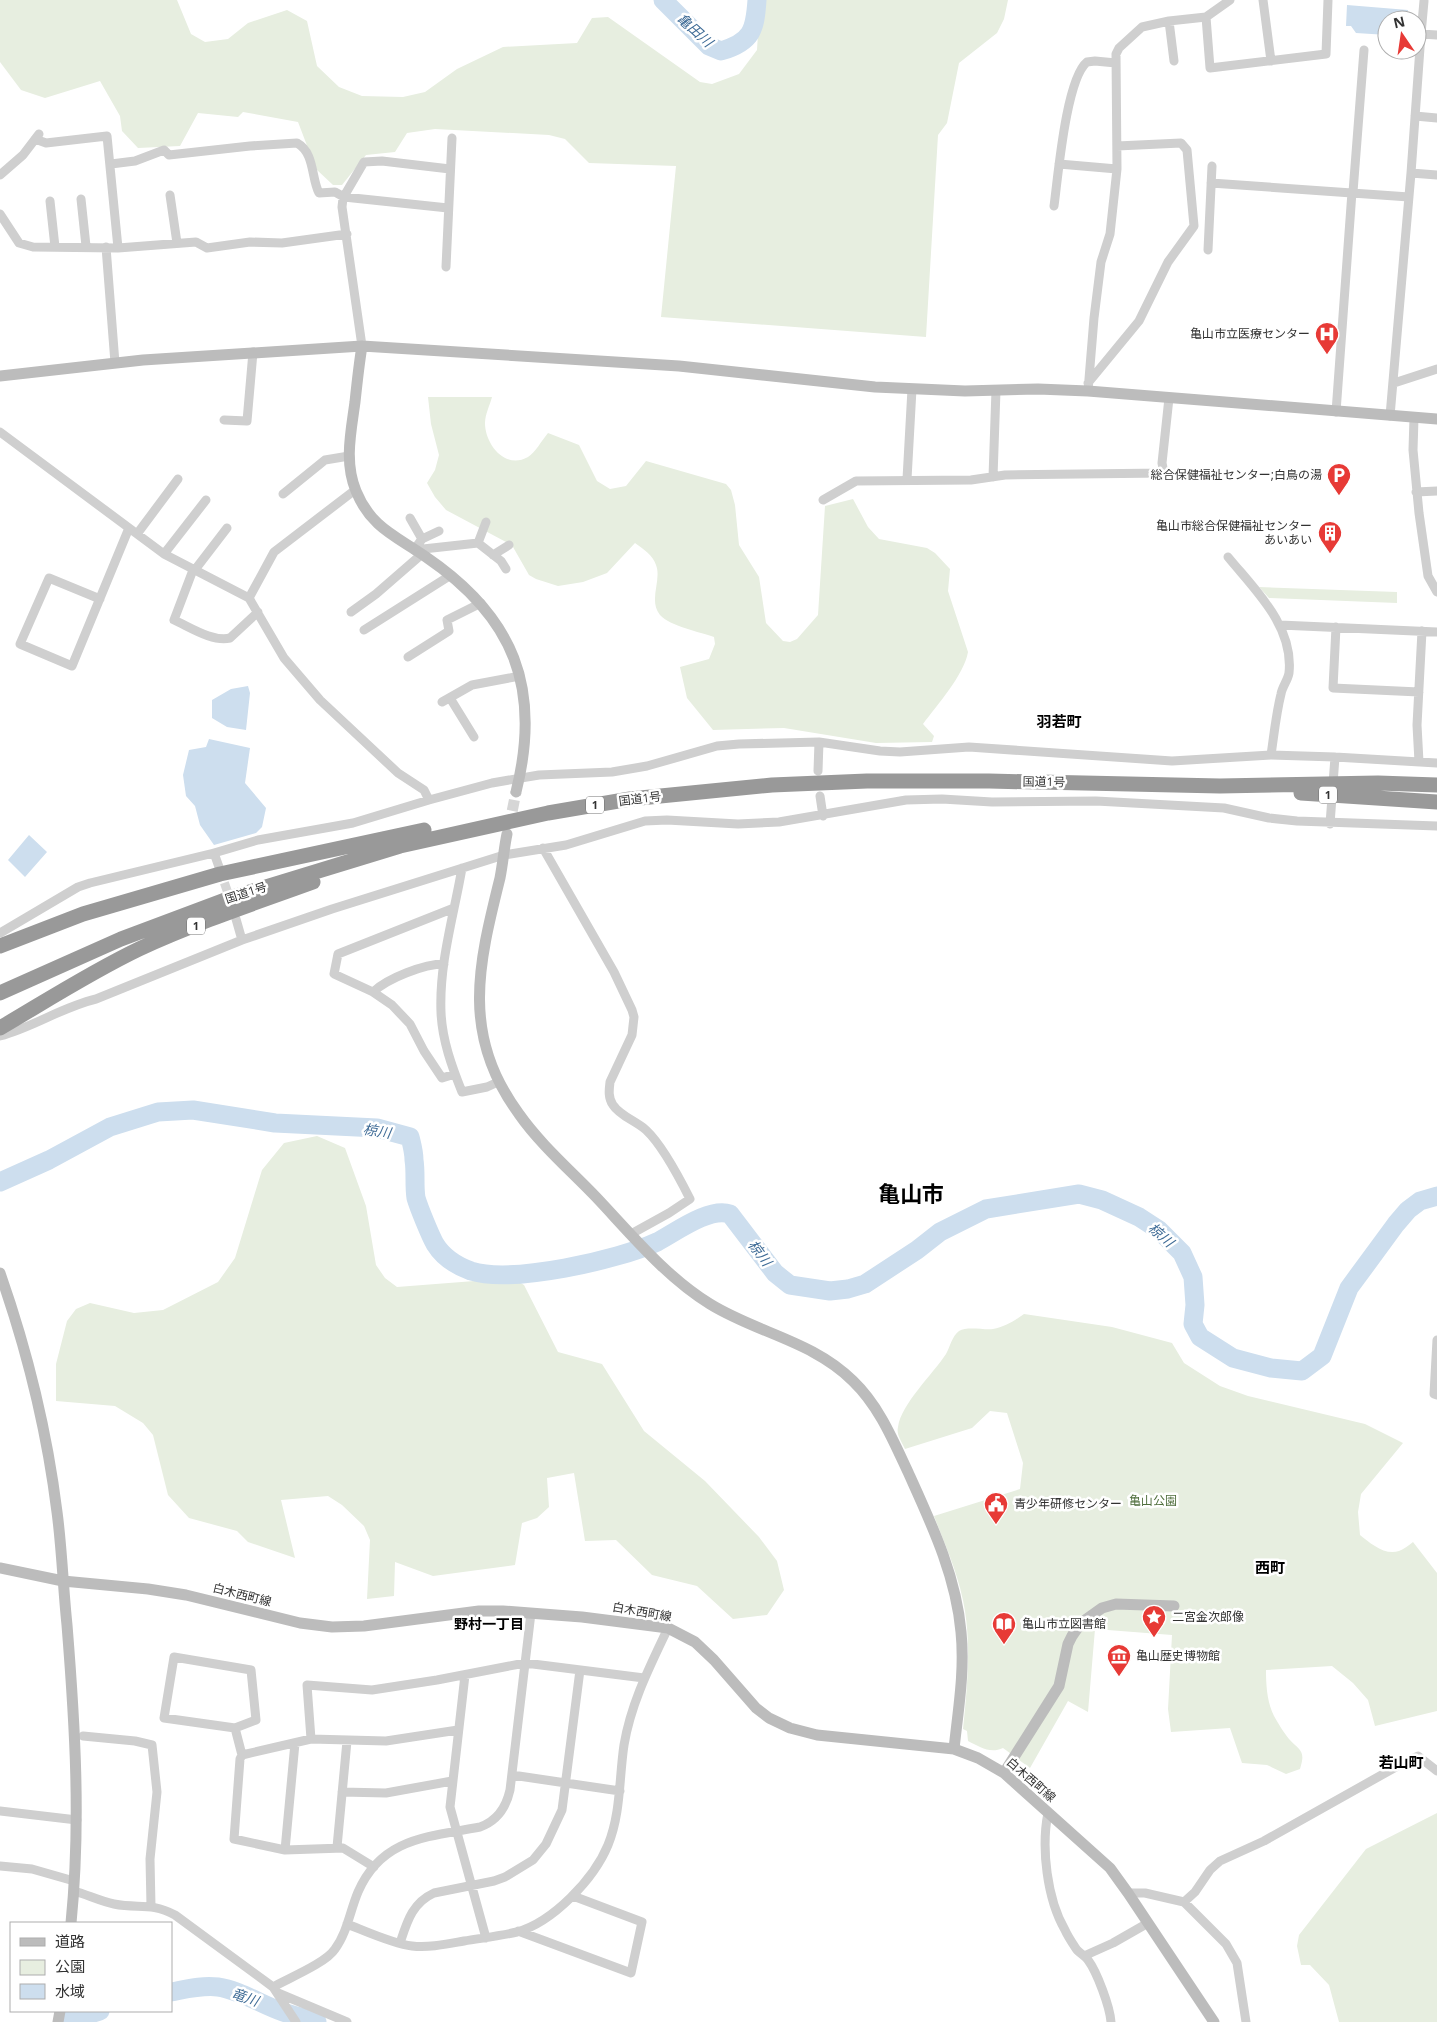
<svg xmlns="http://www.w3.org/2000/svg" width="1437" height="2022" font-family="'Open Sans','Noto Sans JP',sans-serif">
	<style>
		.green { fill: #e7eee0 }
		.water { fill: #cddeee }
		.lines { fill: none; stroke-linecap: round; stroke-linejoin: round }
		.river { stroke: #cddeee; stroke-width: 19 }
		.street-tunnel { stroke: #d6d6d6; stroke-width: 9; stroke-dasharray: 9 4.5; stroke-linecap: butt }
		.secondary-tunnel { stroke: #d6d6d6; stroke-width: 11; stroke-dasharray: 11 5.5; stroke-linecap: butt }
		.street { stroke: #cfcfcf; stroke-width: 9 }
		.secondary { stroke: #bcbcbc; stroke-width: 11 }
		.highway { stroke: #999; stroke-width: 15 }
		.labels { text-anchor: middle; stroke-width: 5; stroke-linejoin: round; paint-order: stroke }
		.shield { fill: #fff; stroke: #707070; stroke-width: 1 }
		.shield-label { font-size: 11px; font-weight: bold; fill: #323232 }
		.poi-label { font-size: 12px; fill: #323232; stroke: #fff; text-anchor: start }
		.street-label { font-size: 12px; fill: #323232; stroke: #fff }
		.park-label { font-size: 12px; fill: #506f3e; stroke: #fff }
		.water-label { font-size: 14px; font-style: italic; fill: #3e6b96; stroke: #fff }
		.neighbourhood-label { font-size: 14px; font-weight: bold; fill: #000; stroke: #fff }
		.quarter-label { font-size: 15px; font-weight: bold; fill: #000; stroke: #fff }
		.town-label { font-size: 22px; font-weight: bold; fill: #000; stroke: #fff }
	</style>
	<rect width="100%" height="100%" fill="#fff"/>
	<path class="green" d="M0 0H177L191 34 205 42 228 39 248 23 287 10 307 21 317 66 339 87 362 96 403 97 425 92 457 69 503 47 577 43 592 18 608 17 700 82 712 84 739 74 757 50 760 0H1008L1004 19 997 33 959 63 947 123 938 135 926 337 661 317 676 166 589 163 565 139 549 135 435 129 407 133 395 152 366 155 342 185H333L316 169 298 122 243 112 238 117 198 113 180 146 138 148 122 131 120 116 100 81 45 98 21 90 0 62Z
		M428 397H492C490 405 485 414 485 423 485 444 505 470 528 457 535 453 542 440 548 433L579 445 597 481 610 489 626 486 646 461 726 484 731 490 735 505 739 545 759 577 766 623 783 641 790 642 797 639 818 615 825 506 853 499 868 527 879 539 927 548 935 553 950 569 948 591 968 652C964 675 937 705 923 724L934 736 932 742 876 743 784 728 713 730 687 698 680 667 709 659 715 644 714 637C700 632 670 626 660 615 648 600 662 580 656 565 653 555 643 549 635 543L607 573 583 582 558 586 536 579 529 575 513 547 506 542 446 510 435 497 427 483 435 470 439 455 431 424Z
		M1259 587 1397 592V603L1269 598Z
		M317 1136 345 1148 366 1206 376 1265 385 1278 397 1287 512 1278 524 1285 558 1352 602 1364 644 1431 705 1481 759 1537 777 1561 784 1590 767 1615 733 1619 697 1586 652 1575 616 1540 585 1541 574 1473 547 1478 549 1507 537 1518 522 1523 515 1565 433 1576 395 1562 394 1596 367 1599 370 1540 364 1526 342 1505 328 1496 281 1500 295 1558 248 1542 237 1531 189 1518 168 1495 153 1435 143 1423 115 1406 56 1401V1364L67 1321 76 1309 90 1303 134 1313 163 1310 218 1282 235 1258 262 1170 284 1143Z
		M1024 1314 1112 1327 1172 1343 1184 1363 1220 1386 1248 1396 1365 1424 1403 1443 1361 1494 1358 1512 1360 1535C1370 1543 1385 1556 1399 1551 1404 1549 1409 1545 1413 1542L1437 1573V1711L1375 1726 1368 1700 1353 1683 1332 1666 1266 1670C1266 1685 1267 1702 1274 1716 1278 1723 1284 1733 1289 1739 1300 1751 1306 1750 1300 1769L1286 1774 1267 1765 1242 1763 1230 1728 1171 1732 1168 1709 1172 1635 1095 1629 1088 1712 1068 1701 1030 1768 1003 1748C990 1754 980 1747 968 1741L967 1731 963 1729C967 1690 971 1650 965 1611 960 1578 946 1547 934 1516L1020 1489 1023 1463 1007 1413 990 1411 972 1428 905 1449C902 1442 896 1435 898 1427 901 1404 933 1374 946 1354 950 1347 952 1336 959 1331 967 1326 983 1330 993 1329 1005 1327 1014 1321 1024 1314Z
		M1437 1813V2022H1339L1329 1985 1310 1965H1301L1297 1946 1299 1935 1366 1849Z"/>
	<path class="water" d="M1347 5 1408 10 1407 20H1387V35L1356 33 1351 26H1346Z
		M248 686 250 693 246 730 227 727 212 718V700L231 689Z
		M209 739 250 748 245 783 266 808 262 827 256 833 214 845 200 825 195 806 186 796 183 775 189 750 206 747Z
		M29 835 47 852 25 877 8 860Z"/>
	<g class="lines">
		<path class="river" d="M663 0 709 46 721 51C752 42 755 30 757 0
			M0 1182 49 1160 110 1127 158 1112 193 1110 275 1123 377 1128 410 1137C412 1145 414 1152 414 1160 416 1172 414 1186 416 1198 419 1208 430 1235 435 1244 443 1257 457 1266 471 1271 512 1284 618 1260 657 1242 676 1232 709 1207 730 1214L775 1273 790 1285 830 1291 848 1289 865 1284 917 1250 940 1232 986 1209 1079 1194 1102 1200 1139 1217 1159 1230 1182 1253 1193 1277 1195 1305 1193 1324 1200 1337 1233 1358 1271 1368 1302 1371 1322 1356 1349 1288 1396 1224 1408 1210 1420 1201 1437 1196
			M171 1992C187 1989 202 1985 218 1987 240 1990 262 2005 283 2012 295 2016 306 2018 317 2022
			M64 2022 100 2011"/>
		<path class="street-tunnel" d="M220 870 231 902"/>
		<path class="secondary-tunnel" d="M509 827 516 792"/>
		<path class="street" d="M1263 0 1271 61
			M1206 17 1210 68 1326 54 1328 0
			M1169 21 1174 61
			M1421 34 1424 1
			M1437 35 1421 34 1411 173 1437 175
			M1415 116 1437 118
			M35 139 46 143 107 136 118 248
			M111 164 135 161 164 150 169 155 250 146 297 143C315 153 311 178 319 193L335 192 344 197 448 208
			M1059 164 1117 169
			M0 175 23 155 39 134
			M1211 183 1409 197
			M1353 192 1364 50
			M170 195 177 243
			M81 199 86 246
			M50 201 55 247
			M1054 206C1058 177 1066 79 1087 62L1095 61 1116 63
			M0 214 19 243 33 247 118 248 196 242 207 248 250 242 282 243 347 234
			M106 247 115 363
			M1208 250 1212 166
			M446 267 452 138
			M362 346 342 207 343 198 364 162 382 161 450 169
			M1088 383 1139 321 1168 262 1194 226 1187 150 1181 143 1117 146
			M1394 383 1437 369
			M1088 391 1094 318 1101 262 1110 234 1117 169 1116 54 1119 48 1142 27 1169 21 1206 17 1230 0
			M1336 412 1352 192
			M1390 416 1411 173
			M1414 418 1413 450 1419 513 1428 576 1437 592
			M224 420 247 421 253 352
			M0 432 164 554 249 598 284 658 320 700 398 773 424 790 429 800
			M993 477 996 390
			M907 479 912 389
			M1416 492 1437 491
			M283 494 325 460 349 456
			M823 500 856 481 971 480 1005 475 1164 473 1162 463 1169 398
			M410 518 422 539 414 550
			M137 534 178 479
			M422 539 439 531
			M478 543 486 522
			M414 550 478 543 501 561 506 569
			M164 554 206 500
			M493 555 509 545
			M1228 557C1255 590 1294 626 1289 673 1288 680 1282 687 1281 694 1276 714 1274 735 1271 755
			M193 570 174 620C190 627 212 642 230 638L258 612
			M194 571 227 528
			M249 598 274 552 355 490
			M100 599 49 578 20 644 72 666 129 528
			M351 612 376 594 422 554
			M1280 625 1437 632
			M1336 627 1333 688 1419 692
			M364 630 451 575
			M408 657 449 631 447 620 481 603
			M450 698 474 737
			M442 702 472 685 520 676
			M1419 762 1417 725 1422 631
			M818 771 819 742
			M820 796 823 816
			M1330 824 1335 757
			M543 848 614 972 632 1010 634 1017 632 1035 610 1082C609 1090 608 1098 613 1105 620 1116 636 1121 646 1130 662 1145 680 1179 690 1199L669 1213 631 1234
			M214 853 219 867
			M462 868C454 915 439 963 441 1012 442 1040 452 1067 462 1092L487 1087 498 1082
			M454 908 338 954 334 974 373 992 392 1005 410 1024 424 1051 442 1078 455 1074
			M236 919 242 940
			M0 933 78 887 90 883 214 853 258 840 353 823 429 800 492 783 539 775 612 772 647 766 717 746 739 744 819 742 880 751 900 752 969 747 1172 761 1271 755 1335 757 1437 763
			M373 992C388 978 424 964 444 964
			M0 1036C34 1027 62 1007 96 999L242 940 332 909 504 855 566 845 645 821 667 820 738 824 779 822 906 800 942 799 992 802 1096 801 1224 808 1269 818 1297 821 1437 826
			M1437 1340 1434 1394 1437 1395
			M174 1657 251 1670 256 1720 235 1728 164 1718Z
			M465 1675 450 1807 486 1938
			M235 1728 242 1755
			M83 1736 135 1741 152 1745 157 1792 150 1859 151 1906
			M311 1739 307 1685 372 1690 437 1680 525 1663 644 1678
			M512 1775 620 1791
			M342 1792 386 1793 452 1781
			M0 1811 77 1820
			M1048 1813C1041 1848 1047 1899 1065 1930 1068 1937 1073 1944 1077 1950 1081 1954 1085 1956 1088 1960 1097 1972 1110 2007 1111 2022
			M337 1847 347 1741
			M285 1850 295 1743
			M0 1866 32 1869 74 1881
			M374 1867 343 1848 285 1850 234 1839 240 1759 242 1755 311 1739 386 1741 458 1730
			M74 1891C88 1895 100 1901 114 1904 139 1909 150 1902 175 1915L273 1987 296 2022
			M1128 1893H1145L1184 1902 1226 1944 1237 1963 1246 2022
			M1184 1902 1195 1892 1210 1870 1220 1861 1264 1841 1403 1763 1418 1756 1437 1771
			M347 1924C365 1931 393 1944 412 1946 429 1948 447 1944 464 1941 482 1938 500 1936 517 1932 553 1922 594 1879 608 1845 621 1813 619 1778 624 1745 631 1703 650 1666 668 1628
			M518 1931 631 1973 642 1922 573 1896
			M400 1943C407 1922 412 1903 434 1893L494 1881 505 1877 533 1860 546 1844 562 1810 580 1670
			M1084 1956 1113 1943 1148 1923
			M273 1987C289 1978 326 1963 335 1949 347 1933 350 1911 358 1892 382 1837 429 1837 480 1827 497 1821 506 1808 510 1790L531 1613
			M278 1993 347 2022"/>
		<path class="secondary" d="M362 346C359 364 357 383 355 402 351 432 344 462 356 491 371 528 396 536 426 557 514 617 542 688 516 792
			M0 376 143 360 362 346 679 366 875 387 965 391 1038 389 1088 391 1437 419
			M507 834C504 848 503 863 500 878 478 966 461 1035 519 1114 540 1144 570 1170 596 1197 631 1234 666 1277 710 1304 757 1333 813 1341 853 1381 879 1406 893 1440 908 1472 931 1523 956 1575 961 1632 965 1671 958 1711 954 1749
			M0 1273C27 1350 47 1431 57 1512 62 1549 63 1587 67 1625 75 1725 81 1823 71 1923
			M0 1568 63 1581 148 1589 186 1595 300 1623 332 1627 364 1626 479 1611H503L582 1617 668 1628 695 1642 714 1660 756 1708 769 1718 790 1728 817 1735 954 1749 978 1758 1004 1773 1110 1868 1128 1893 1214 2022
			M1004 1773 1059 1686 1068 1644 1072 1636 1081 1623 1102 1608 1116 1604 1174 1606
			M58 2022 60 2011"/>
		<path class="highway" d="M1301 793 1437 802
			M0 946 83 914 220 874 424 830
			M0 993 121 939 233 897 400 846 548 813 630 799 772 785 867 781H989L1220 786 1378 783 1437 785
			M0 1028C46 1001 91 972 139 949 195 923 255 903 313 882"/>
	</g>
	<defs>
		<g id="hospital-pin" transform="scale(1.25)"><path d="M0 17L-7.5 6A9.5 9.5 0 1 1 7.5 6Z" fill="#e73a36" stroke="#fff"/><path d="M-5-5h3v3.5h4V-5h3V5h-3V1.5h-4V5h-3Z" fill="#fff"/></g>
		<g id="parking-pin" transform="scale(1.25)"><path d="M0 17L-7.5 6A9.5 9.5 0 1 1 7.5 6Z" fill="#e73a36" stroke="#fff"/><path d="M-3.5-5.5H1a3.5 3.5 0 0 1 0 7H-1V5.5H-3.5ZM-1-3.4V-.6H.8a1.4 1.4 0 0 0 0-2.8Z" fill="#fff"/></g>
		<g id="building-pin" transform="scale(1.25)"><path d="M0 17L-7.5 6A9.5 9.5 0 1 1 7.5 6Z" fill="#e73a36" stroke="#fff"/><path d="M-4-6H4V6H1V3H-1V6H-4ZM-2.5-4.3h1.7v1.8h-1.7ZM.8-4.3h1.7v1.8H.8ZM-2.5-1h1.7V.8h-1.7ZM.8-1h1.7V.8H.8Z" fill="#fff"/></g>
		<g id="civic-pin" transform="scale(1.25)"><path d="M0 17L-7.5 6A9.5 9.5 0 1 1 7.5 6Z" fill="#e73a36" stroke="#fff"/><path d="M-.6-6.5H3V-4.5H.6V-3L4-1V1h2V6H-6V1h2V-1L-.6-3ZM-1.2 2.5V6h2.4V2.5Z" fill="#fff"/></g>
		<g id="sight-pin" transform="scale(1.25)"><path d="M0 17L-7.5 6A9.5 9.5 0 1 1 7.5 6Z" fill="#e73a36" stroke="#fff"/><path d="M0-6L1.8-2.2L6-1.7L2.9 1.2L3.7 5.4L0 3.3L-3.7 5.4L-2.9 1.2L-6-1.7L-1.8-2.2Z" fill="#fff"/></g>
		<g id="library-pin" transform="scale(1.25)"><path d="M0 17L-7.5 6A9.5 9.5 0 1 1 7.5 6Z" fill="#e73a36" stroke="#fff"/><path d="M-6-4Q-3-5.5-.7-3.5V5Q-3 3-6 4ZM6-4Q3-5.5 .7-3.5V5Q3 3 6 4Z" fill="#fff"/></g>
		<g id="museum-pin" transform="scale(1.25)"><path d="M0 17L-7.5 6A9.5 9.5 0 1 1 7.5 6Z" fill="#e73a36" stroke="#fff"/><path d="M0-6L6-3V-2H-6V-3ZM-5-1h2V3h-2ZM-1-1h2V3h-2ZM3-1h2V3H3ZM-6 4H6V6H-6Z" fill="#fff"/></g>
	</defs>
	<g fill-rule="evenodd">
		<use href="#hospital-pin" x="1327" y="334"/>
		<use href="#parking-pin" x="1339" y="475"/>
		<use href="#building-pin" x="1330" y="533"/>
		<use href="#civic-pin" x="996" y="1504"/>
		<use href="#sight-pin" x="1154" y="1617"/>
		<use href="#library-pin" x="1004" y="1624"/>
		<use href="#museum-pin" x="1119" y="1656"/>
	</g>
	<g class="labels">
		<g class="shield">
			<rect x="1319" y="786.5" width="18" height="17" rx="4"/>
			<rect x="586" y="796.5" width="18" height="17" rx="4"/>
			<rect x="187" y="917.5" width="18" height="17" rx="4"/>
		</g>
		<g class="shield-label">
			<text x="1328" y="799">1</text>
			<text x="595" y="809">1</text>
			<text x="196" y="930">1</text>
		</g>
		<g class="poi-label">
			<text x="1310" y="338" text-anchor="end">亀山市立医療センター</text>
			<text x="1322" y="479" text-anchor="end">総合保健福祉センター;白鳥の湯</text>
			<text x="1312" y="530" text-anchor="end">亀山市総合保健福祉センター<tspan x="1312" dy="14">あいあい</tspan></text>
			<text x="1014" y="1508">青少年研修センター</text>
			<text x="1172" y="1621">二宮金次郎像</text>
			<text x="1022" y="1628">亀山市立図書館</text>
			<text x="1136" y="1660">亀山歴史博物館</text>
		</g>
		<g class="street-label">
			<text transform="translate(1044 782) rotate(1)" y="4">国道1号</text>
			<text transform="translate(640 799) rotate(-7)" y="4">国道1号</text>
			<text transform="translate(246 893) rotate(-18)" y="4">国道1号</text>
			<text transform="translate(242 1595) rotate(14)" y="4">白木西町線</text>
			<text transform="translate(642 1612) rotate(10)" y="4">白木西町線</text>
			<text transform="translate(1031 1780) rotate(41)" y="4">白木西町線</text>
		</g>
		<g class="park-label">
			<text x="1153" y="1505">亀山公園</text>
		</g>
		<g class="water-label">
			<text transform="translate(695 30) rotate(42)" y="5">亀田川</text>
			<text transform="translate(377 1131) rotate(9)" y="5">椋川</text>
			<text transform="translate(1161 1235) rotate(41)" y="5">椋川</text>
			<text transform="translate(760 1253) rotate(53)" y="5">椋川</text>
			<text transform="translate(245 1997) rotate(19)" y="5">竜川</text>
		</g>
		<g class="neighbourhood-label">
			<text x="489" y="1629">野村一丁目</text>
		</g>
		<g class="quarter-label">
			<text x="1059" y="727">羽若町</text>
			<text x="1270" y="1573">西町</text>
			<text x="1401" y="1768">若山町</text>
		</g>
		<g class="town-label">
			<text x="911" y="1202">亀山市</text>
		</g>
	</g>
	<rect x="10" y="1922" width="162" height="90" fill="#ffffff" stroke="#adadad"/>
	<rect x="20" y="1938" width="25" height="8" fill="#bcbcbc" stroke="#adadad"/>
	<text x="55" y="1947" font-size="15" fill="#323232">道路</text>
	<rect x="20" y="1960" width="25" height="15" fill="#e7eee0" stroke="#adadad"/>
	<text x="55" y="1972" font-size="15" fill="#323232">公園</text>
	<rect x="20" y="1984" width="25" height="15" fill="#cddeee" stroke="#adadad"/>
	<text x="55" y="1997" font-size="15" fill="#323232">水域</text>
	<g transform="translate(1402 35) rotate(347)"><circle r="24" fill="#ffffff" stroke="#adadad"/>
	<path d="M0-4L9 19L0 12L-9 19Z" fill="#e73a36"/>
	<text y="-8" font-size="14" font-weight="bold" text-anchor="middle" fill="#323232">N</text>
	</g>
</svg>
